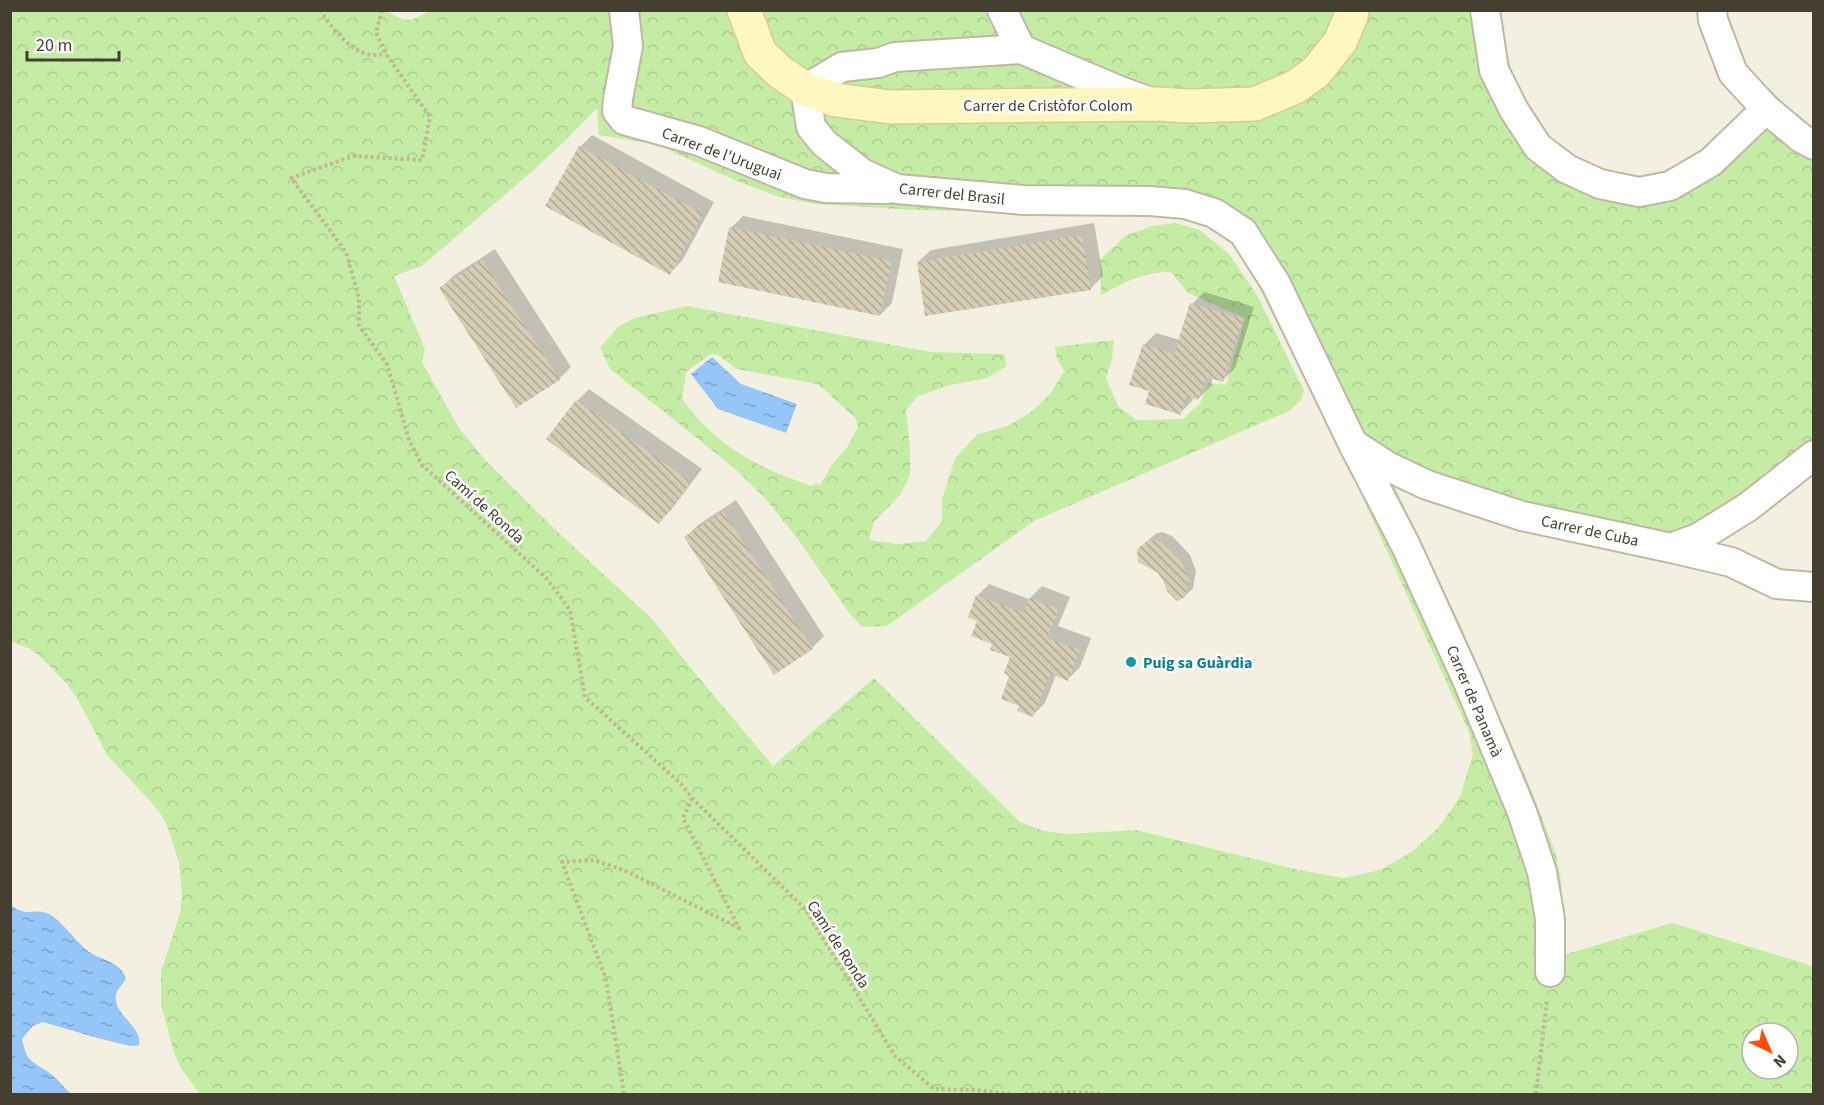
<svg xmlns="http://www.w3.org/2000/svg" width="1824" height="1105" font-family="'Source Sans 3',sans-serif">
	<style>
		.forest { fill: url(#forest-crowns); fill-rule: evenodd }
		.water { fill: url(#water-ripples) }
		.shadow { fill: #0003 }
		.building { fill: url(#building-back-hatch) }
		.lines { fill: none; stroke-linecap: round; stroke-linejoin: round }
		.street-casing { stroke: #bfb9a4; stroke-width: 32 }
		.secondary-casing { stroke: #d8cc8c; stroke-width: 36 }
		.path { stroke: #c2b793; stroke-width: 4; stroke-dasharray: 3 3; stroke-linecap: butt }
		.street { stroke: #fff; stroke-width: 28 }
		.secondary { stroke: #fff6c0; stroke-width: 33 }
		.culture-dot { fill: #0f9aa8; stroke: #fff; stroke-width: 2 }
		.labels { text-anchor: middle; stroke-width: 5; stroke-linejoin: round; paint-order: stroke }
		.street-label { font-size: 16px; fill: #453f32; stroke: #fff }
		.culture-label { font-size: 16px; font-weight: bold; fill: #0d838f; stroke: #fff; text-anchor: start }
	</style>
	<defs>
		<pattern id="forest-crowns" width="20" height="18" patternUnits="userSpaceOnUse" patternTransform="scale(1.5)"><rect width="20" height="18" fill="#c5eca5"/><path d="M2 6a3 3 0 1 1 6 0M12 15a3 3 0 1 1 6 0" fill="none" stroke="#abcb8e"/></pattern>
		<pattern id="water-ripples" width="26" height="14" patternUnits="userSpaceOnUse" patternTransform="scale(1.5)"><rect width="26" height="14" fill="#96c5f8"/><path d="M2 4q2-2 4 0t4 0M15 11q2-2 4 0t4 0" fill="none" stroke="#7ca1c9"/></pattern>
		<pattern id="building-back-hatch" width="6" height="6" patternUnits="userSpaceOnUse" patternTransform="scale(1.5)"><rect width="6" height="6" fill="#d5cdb6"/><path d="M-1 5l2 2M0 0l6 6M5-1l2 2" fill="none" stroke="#afa895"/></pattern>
	</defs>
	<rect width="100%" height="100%" fill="#f3f0e2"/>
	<path class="forest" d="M386 10C406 23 410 23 430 10L1498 11 1507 56 1521 97 1537 123 1560 150 1583 165 1639 180 1680 169 1768 87 1797 117 1813 128V470L1702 546 1394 485 1460 624 1531 789 1556 854 1561 881 1563 955 1672 923 1813 966V1094H200L181 1068 174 1053 161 1004V972L180 913 182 896 179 863 169 831 162 816 151 802 107 755 77 698 66 683 42 658 29 648 11 642 10 11ZM597 108 599 135 655 144 737 181 776 196 814 204 913 210 1154 214 1186 217 1205 222 1239 250 1252 273 1355 481 1469 732 1473 754 1460 797 1439 827 1413 851 1380 870 1344 878 1299 870 1136 830 1068 834 1044 831 1020 822 874 678 773 766 694 672 653 620 562 536 487 462 459 428 422 362 425 349 394 276 422 266 536 168 567 139ZM1752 1033H1788V1069H1752Z
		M1175 223 1200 230 1229 254 1257 295 1304 391 1301 400 1289 411 1034 521 887 626 862 627 850 614 797 538 765 498 732 466 610 369 600 348 618 327 634 318 687 306 931 352 1004 354 1007 366 987 378 950 385 918 396 906 410 910 447V474L901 494 874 522 869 540 897 544 926 541 942 521V500L955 458 978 434 1008 426 1031 412 1050 394 1064 371 1057 359 1055 347 1114 340 1112 359 1106 378 1118 406 1136 420 1183 419 1200 403 1209 383 1226 385 1245 318 1188 293 1171 272C1142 272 1126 282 1101 295L1100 260 1125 236 1152 226ZM711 354 718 355 737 369 817 384 825 390 856 419 858 427 848 446 832 465 820 485 816 483 812 486C760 469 713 445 682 398L686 372Z"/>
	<path class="water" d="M712 357 741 384 797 404 786 433 718 409 691 374Z
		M10 904C27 919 33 907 49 914 59 918 78 944 89 952 103 961 119 961 126 978 124 984 118 987 116 994 112 1015 143 1026 139 1045L131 1046 101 1039 43 1022 33 1026 22 1039C27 1064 32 1060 51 1074 58 1079 64 1088 71 1094H11Z"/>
	<path class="shadow" d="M592 135 714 202 682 261 670 273 580 147Z
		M743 216 903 249 892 303 880 315 731 228Z
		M1094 223 1103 276 1091 288 918 262 931 250Z
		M495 249 571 367 559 379 441 288 453 276Z
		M1204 292 1254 307 1235 368 1222 381 1213 378 1210 387 1198 399 1193 397 1192 401 1180 413 1151 390 1144 345 1156 333 1180 340 1192 304Z
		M589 389 702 469 671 510 659 522 548 438 577 401Z
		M736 500 824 636 812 648 686 537 698 525Z
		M1162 532 1172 536 1190 555 1196 571 1193 588 1185 596 1165 579 1138 550 1155 534Z
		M989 584 1029 599 1042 586 1070 597 1058 626 1091 638 1080 667 1068 679 1056 675 1045 703 1033 715 1021 705 1011 675 1012 656 994 643 979 620 977 596Z"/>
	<path class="building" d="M579 146 703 214 670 275 545 206Z
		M729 227 892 261 880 316 718 282Z
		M1082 235 1091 290 925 316 917 262Z
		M482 260 560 380 516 408 439 288Z
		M1190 303 1243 319 1223 382 1206 377 1198 400 1186 397 1181 415 1145 404 1149 391 1129 385 1143 344 1174 354Z
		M576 400 691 482 659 524 546 439Z
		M723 511 813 649 774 675 684 537Z
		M1153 540 1164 543 1182 563 1189 579 1185 597 1177 601 1167 591 1163 580 1157 572 1138 562 1137 549 1146 542Z
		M976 595 1023 613 1029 598 1059 609 1047 638 1080 650 1068 681 1050 674 1033 717 1017 711 1019 706 1001 699 1009 676 1004 673 1010 657 990 650 992 644 971 636 977 621 968 617Z"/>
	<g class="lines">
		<g class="street-casing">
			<path id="street" d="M624 10 628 46 618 99 617 111 624 120 699 141 805 184 826 188 887 189
				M1002 10 1021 49
				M1485 10 1494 70 1514 110 1538 147 1567 169 1600 184 1639 192 1670 186 1711 162 1766 109
				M1712 10 1713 20 1733 73 1766 109 1801 138 1814 145
				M1148 101 1120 91 1021 49 895 57 878 63 842 67 805 89 811 127 824 143 862 173 897 189 1023 200 1150 201 1185 204 1214 213 1243 232 1276 284 1353 444 1406 546 1468 682 1522 812 1542 872 1550 919V972
				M1355 445 1389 467 1427 485 1522 516 1671 548 1698 538 1748 507 1814 455
				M1671 548 1731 562 1777 584 1814 587"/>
		</g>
		<g class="secondary-casing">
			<path id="secondary" d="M744 10 760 53 780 72 805 89 836 100 891 107 1158 104 1189 106 1255 104 1295 87 1316 72 1340 42 1351 16 1352 10"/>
		</g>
		<path class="path" d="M320 10C332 28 349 51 371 55 376 55 381 55 386 54
			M382 10 376 33 386 54 430 117 422 160 353 156 291 178 346 252 359 298V326L387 364 409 440 422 465 547 579 570 610 585 697 681 784 692 798 805 909 895 1056 934 1089 975 1090 1010 1094
			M624 1094 606 979 562 862 594 860 626 871 739 928 683 818 692 798
			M1025 1094 1072 1092 1102 1094
			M1536 1094 1547 1000"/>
		<use href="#street" class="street"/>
		<use href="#secondary" class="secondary"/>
	</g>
	<circle class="culture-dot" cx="1131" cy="662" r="6"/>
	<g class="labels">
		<g class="street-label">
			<text x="1048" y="111">Carrer de Cristòfor Colom</text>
			<text transform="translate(722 153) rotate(20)" y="6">Carrer de l'Uruguai</text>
			<text transform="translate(952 193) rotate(6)" y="6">Carrer del Brasil</text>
			<text transform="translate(485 506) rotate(42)" y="6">Camí de Ronda</text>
			<text transform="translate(1590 530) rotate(12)" y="6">Carrer de Cuba</text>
			<text transform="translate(1475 701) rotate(67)" y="6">Carrer de Panamà</text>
			<text transform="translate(839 944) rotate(57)" y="6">Camí de Ronda</text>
		</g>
		<g class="culture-label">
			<text x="1143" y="668">Puig sa Guàrdia</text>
		</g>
	</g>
	<rect width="1824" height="1105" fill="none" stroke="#453f32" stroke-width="24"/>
	<g transform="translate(1770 1051) rotate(136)"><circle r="28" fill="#ffffff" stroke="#b5b2ad" stroke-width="1.5"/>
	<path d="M0-4.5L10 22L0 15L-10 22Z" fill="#ff4b0d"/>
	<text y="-9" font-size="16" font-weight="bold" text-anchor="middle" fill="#453f32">N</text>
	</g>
	<path d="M27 51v9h92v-9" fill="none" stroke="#453f32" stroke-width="3"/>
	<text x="36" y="51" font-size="18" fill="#453f32" stroke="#ffffff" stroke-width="4.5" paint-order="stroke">20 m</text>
</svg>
